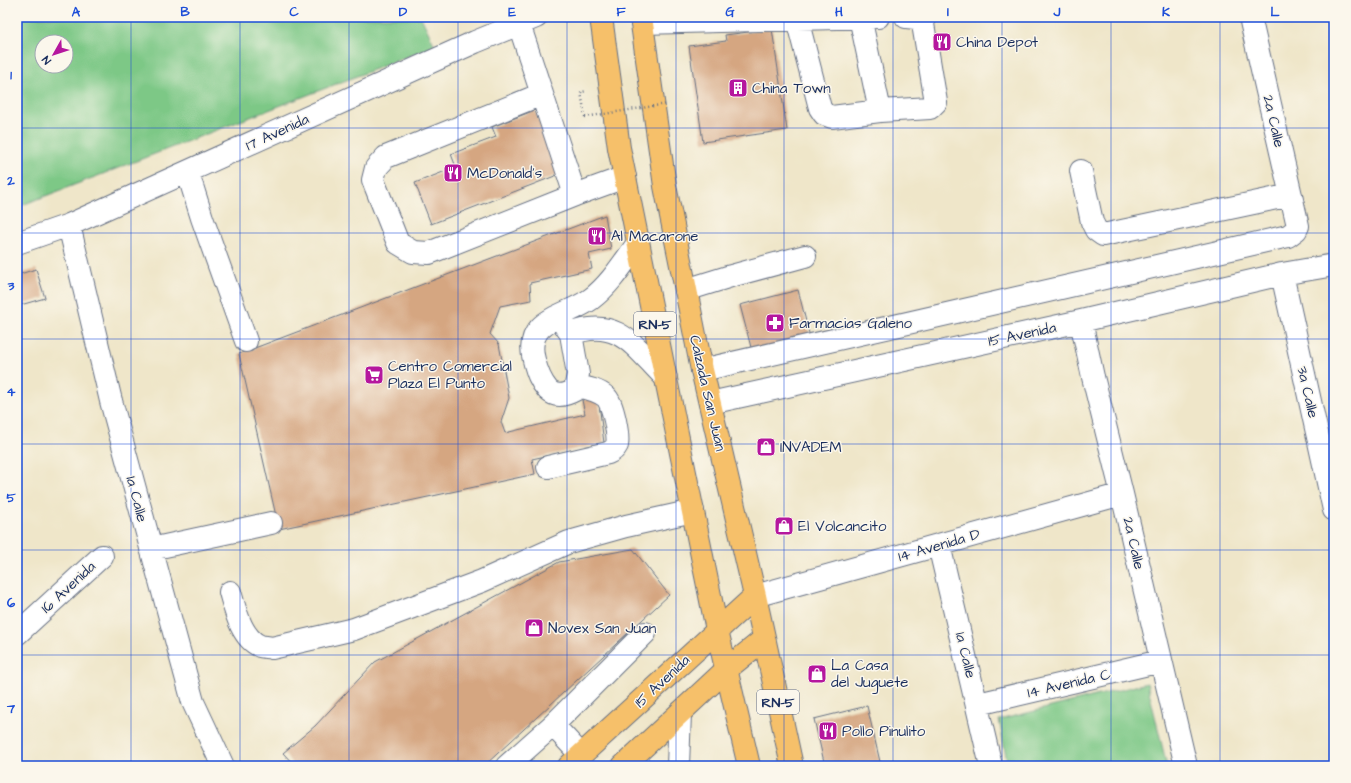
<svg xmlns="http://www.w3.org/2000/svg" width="1351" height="783" font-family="'Architects Daughter',sans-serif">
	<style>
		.green { fill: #7dc886; stroke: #4c7c72; fill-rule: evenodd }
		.building { fill: #d5a681 }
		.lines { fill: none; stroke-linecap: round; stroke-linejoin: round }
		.minor-casing { stroke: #656f83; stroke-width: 24 }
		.major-casing { stroke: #656f83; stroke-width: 24 }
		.path { stroke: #656f83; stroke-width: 2.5; stroke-dasharray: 1 3; stroke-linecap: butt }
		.minor { stroke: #fff; stroke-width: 22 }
		.major { stroke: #f6c06b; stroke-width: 22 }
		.path-bridge { stroke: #656f83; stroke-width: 2.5; stroke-dasharray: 1 3; stroke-linecap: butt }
		.grid { fill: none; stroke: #1d4ed8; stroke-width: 1; stroke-opacity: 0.55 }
		.labels { text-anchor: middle; stroke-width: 3; stroke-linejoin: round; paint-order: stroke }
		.shield { fill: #fbf7ec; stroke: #5e6b89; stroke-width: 1 }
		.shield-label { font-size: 14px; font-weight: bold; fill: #1b2f5e }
		.poi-label { font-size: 15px; fill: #1b2f5e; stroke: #fbf7ec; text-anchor: start }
		.street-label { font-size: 15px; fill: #1b2f5e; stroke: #fbf7ec }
		.neatline { fill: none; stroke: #1d4ed8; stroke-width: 1.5 }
		.grid-label { font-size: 13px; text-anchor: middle; font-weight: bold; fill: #1d4ed8 }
	</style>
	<rect width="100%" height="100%" fill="#fbf7ec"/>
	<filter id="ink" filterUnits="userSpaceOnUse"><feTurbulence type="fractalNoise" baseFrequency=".025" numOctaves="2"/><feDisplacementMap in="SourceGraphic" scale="8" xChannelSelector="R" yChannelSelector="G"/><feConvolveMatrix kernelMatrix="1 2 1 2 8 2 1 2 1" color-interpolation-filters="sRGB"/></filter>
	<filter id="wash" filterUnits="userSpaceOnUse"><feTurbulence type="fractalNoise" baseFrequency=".012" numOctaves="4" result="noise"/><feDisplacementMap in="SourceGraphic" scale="16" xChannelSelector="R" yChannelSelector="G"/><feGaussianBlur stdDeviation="0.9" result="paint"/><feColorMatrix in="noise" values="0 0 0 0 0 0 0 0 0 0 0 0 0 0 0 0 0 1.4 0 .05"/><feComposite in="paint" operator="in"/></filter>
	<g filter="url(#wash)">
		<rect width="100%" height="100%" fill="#efe6c9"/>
		<path class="green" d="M17 17H421L435 46 17 207ZM42 42H66V66H42Z
			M1147 683 1167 766H1008L999 720Z"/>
		<g id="blocks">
			<path class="building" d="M772 29 787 130 703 142 689 46 726 41 725 35Z
				M535 110 560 174 431 224 415 183 456 167 451 154 496 137 492 127Z
				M605 215 611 249 589 254 592 269 530 283 531 300 500 306 490 334 499 344 509 398 501 422 505 433 585 414 582 400 598 396 604 443 532 459 535 474 279 529 239 354Z
				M36 269 45 298 17 306V275Z
				M798 290 811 341 753 355 740 305Z
				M633 549 669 595 484 766H295L283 753 315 726 375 662 559 562Z
				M867 706 881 766H825L814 719Z"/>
		</g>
	</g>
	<g filter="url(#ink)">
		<use href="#blocks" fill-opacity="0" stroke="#656f83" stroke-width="1"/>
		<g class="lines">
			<g class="minor-casing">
				<path id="minor" d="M797 19 820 108 824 114 832 117 880 111 860 17
					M642 23 878 17
					M519 24 575 195
					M542 94 386 157 376 168 373 180 398 243 413 252 429 253 575 195 625 177
					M880 111 930 108 936 102 923 24 916 18 906 17
					M1081 171 1092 222 1096 230 1103 235 1291 195
					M188 173 202 218 246 341
					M69 225 111 401 193 702 223 766
					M17 243 69 225 475 42 536 17
					M1282 274 1334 510
					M686 290 731 276 805 256
					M558 316 571 334 578 374 575 390C566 395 556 398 548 390 540 381 537 372 534 360 523 319 566 317 591 299 610 285 624 262 638 243
					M1081 321 1093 377 1122 494 1186 766
					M571 334C618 315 636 349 666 378
					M702 370 1288 236 1296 230 1298 226 1250 17
					M710 403 1081 321 1282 274 1334 265
					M548 467 608 453C613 451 615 449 617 445 619 436 613 403 606 397 598 390 587 388 577 386
					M939 545 991 766
					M151 549 271 523
					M230 592C235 609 241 638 260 646 263 647 269 647 272 648L354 629 482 581 569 542 626 526 693 511
					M755 596 1122 494
					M17 634 102 556
					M978 704 1161 661
					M553 725 581 755
					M507 766 553 725 645 633
					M678 766 680 713"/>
			</g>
			<g class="major-casing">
				<path id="major" d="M601 17 619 148 717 630 749 766
					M641 17 665 186 686 290 702 370 755 596 792 766
					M569 766 755 596
					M623 766 727 669 764 639"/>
			</g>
			<path class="path" d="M585 117 581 92 587 91"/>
			<use href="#minor" class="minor"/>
			<use href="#major" class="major"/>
			<path class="path-bridge" d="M585 117 667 104"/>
		</g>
	</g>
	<path class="grid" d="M131 17V766M240 17V766M349 17V766M458 17V766M567 17V766M676 17V766M784 17V766M893 17V766M1002 17V766M1111 17V766M1220 17V766M17 128H1334M17 233H1334M17 339H1334M17 444H1334M17 550H1334M17 655H1334"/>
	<defs>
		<g id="restaurant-square" transform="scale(1)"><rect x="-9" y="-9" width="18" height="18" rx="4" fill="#b5179e" stroke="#fbf7ec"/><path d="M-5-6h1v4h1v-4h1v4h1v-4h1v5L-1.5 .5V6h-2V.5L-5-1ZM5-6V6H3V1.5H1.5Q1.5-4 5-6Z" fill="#fff"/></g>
		<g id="building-square" transform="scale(1)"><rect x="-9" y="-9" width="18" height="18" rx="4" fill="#b5179e" stroke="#fbf7ec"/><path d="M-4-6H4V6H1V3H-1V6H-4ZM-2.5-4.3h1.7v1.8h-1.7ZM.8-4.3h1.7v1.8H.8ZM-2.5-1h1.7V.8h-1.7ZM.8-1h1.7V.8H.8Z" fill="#fff"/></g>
		<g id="pharmacy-square" transform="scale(1)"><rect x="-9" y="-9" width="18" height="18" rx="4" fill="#b5179e" stroke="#fbf7ec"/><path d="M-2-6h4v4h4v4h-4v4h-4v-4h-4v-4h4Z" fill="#fff"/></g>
		<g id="supermarket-square" transform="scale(1)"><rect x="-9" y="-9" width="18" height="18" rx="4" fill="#b5179e" stroke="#fbf7ec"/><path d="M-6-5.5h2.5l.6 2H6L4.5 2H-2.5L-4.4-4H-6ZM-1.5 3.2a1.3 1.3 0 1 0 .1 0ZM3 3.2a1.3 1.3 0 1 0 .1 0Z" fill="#fff"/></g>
		<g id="shop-square" transform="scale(1)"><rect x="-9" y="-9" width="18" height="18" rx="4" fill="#b5179e" stroke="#fbf7ec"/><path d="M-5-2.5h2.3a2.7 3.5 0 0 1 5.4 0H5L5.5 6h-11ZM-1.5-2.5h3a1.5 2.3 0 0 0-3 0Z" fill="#fff"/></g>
	</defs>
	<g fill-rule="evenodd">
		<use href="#restaurant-square" x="942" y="42"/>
		<use href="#building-square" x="738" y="88"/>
		<use href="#restaurant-square" x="453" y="173"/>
		<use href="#restaurant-square" x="597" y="236"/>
		<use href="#pharmacy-square" x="775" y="323"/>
		<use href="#supermarket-square" x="374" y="375"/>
		<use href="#shop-square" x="766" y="447"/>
		<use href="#shop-square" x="784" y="526"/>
		<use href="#shop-square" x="534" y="628"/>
		<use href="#shop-square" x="817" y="674"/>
		<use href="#restaurant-square" x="828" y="731"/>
	</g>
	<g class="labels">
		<g class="shield">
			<rect x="634" y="312" width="42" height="24" rx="3"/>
			<rect x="757" y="690" width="42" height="24" rx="3"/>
		</g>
		<g class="shield-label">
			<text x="655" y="329">RN-5</text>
			<text x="778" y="707">RN-5</text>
		</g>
		<g class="poi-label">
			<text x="956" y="47">China Depot</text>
			<text x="752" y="93">China Town</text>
			<text x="467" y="178">McDonald's</text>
			<text x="611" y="241">Al Macarone</text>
			<text x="789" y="328">Farmacias Galeno</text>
			<text x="388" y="371">Centro Comercial<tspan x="388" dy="17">Plaza El Punto</tspan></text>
			<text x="780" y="452">INVADEM</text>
			<text x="798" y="531">El Volcancito</text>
			<text x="548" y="633">Novex San Juan</text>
			<text x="831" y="670">La Casa<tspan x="831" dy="17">del Juguete</tspan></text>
			<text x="842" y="736">Pollo Pinulito</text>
		</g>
		<g class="street-label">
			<text transform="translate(1274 121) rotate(77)" y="5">2a Calle</text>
			<text transform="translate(277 132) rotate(-25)" y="5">17 Avenida</text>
			<text transform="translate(1022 334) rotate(-12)" y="5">15 Avenida</text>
			<text transform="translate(1308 392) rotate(77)" y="5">3a Calle</text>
			<text transform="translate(708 393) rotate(77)" y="5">Calzada San Juan</text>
			<text transform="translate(137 499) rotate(75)" y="5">1a Calle</text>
			<text transform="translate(1134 543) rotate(77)" y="5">2a Calle</text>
			<text transform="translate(939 545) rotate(-16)" y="5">14 Avenida D</text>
			<text transform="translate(68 587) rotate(-43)" y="5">16 Avenida</text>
			<text transform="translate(966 655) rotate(76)" y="5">1a Calle</text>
			<text transform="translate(662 681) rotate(-43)" y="5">15 Avenida</text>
			<text transform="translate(1069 683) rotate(-13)" y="5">14 Avenida C</text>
		</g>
	</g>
	<rect width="1351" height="783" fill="none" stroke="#fbf7ec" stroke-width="44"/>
	<g transform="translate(54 54) rotate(231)"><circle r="19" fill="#fbf7ec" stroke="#a1a7b3"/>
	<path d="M0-3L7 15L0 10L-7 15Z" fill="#b5179e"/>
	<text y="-6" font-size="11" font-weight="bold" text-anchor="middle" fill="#1b2f5e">N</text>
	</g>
	<rect x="22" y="22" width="1307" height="739" class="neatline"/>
	<g class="grid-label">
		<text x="76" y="16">A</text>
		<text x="185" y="16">B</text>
		<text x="294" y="16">C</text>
		<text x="403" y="16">D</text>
		<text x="512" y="16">E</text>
		<text x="621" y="16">F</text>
		<text x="730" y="16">G</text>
		<text x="839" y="16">H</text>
		<text x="948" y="16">I</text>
		<text x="1057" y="16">J</text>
		<text x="1166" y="16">K</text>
		<text x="1275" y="16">L</text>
		<text x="11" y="79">1</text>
		<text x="11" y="185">2</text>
		<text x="11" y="290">3</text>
		<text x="11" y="396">4</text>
		<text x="11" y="502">5</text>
		<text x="11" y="607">6</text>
		<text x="11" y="713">7</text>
	</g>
</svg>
